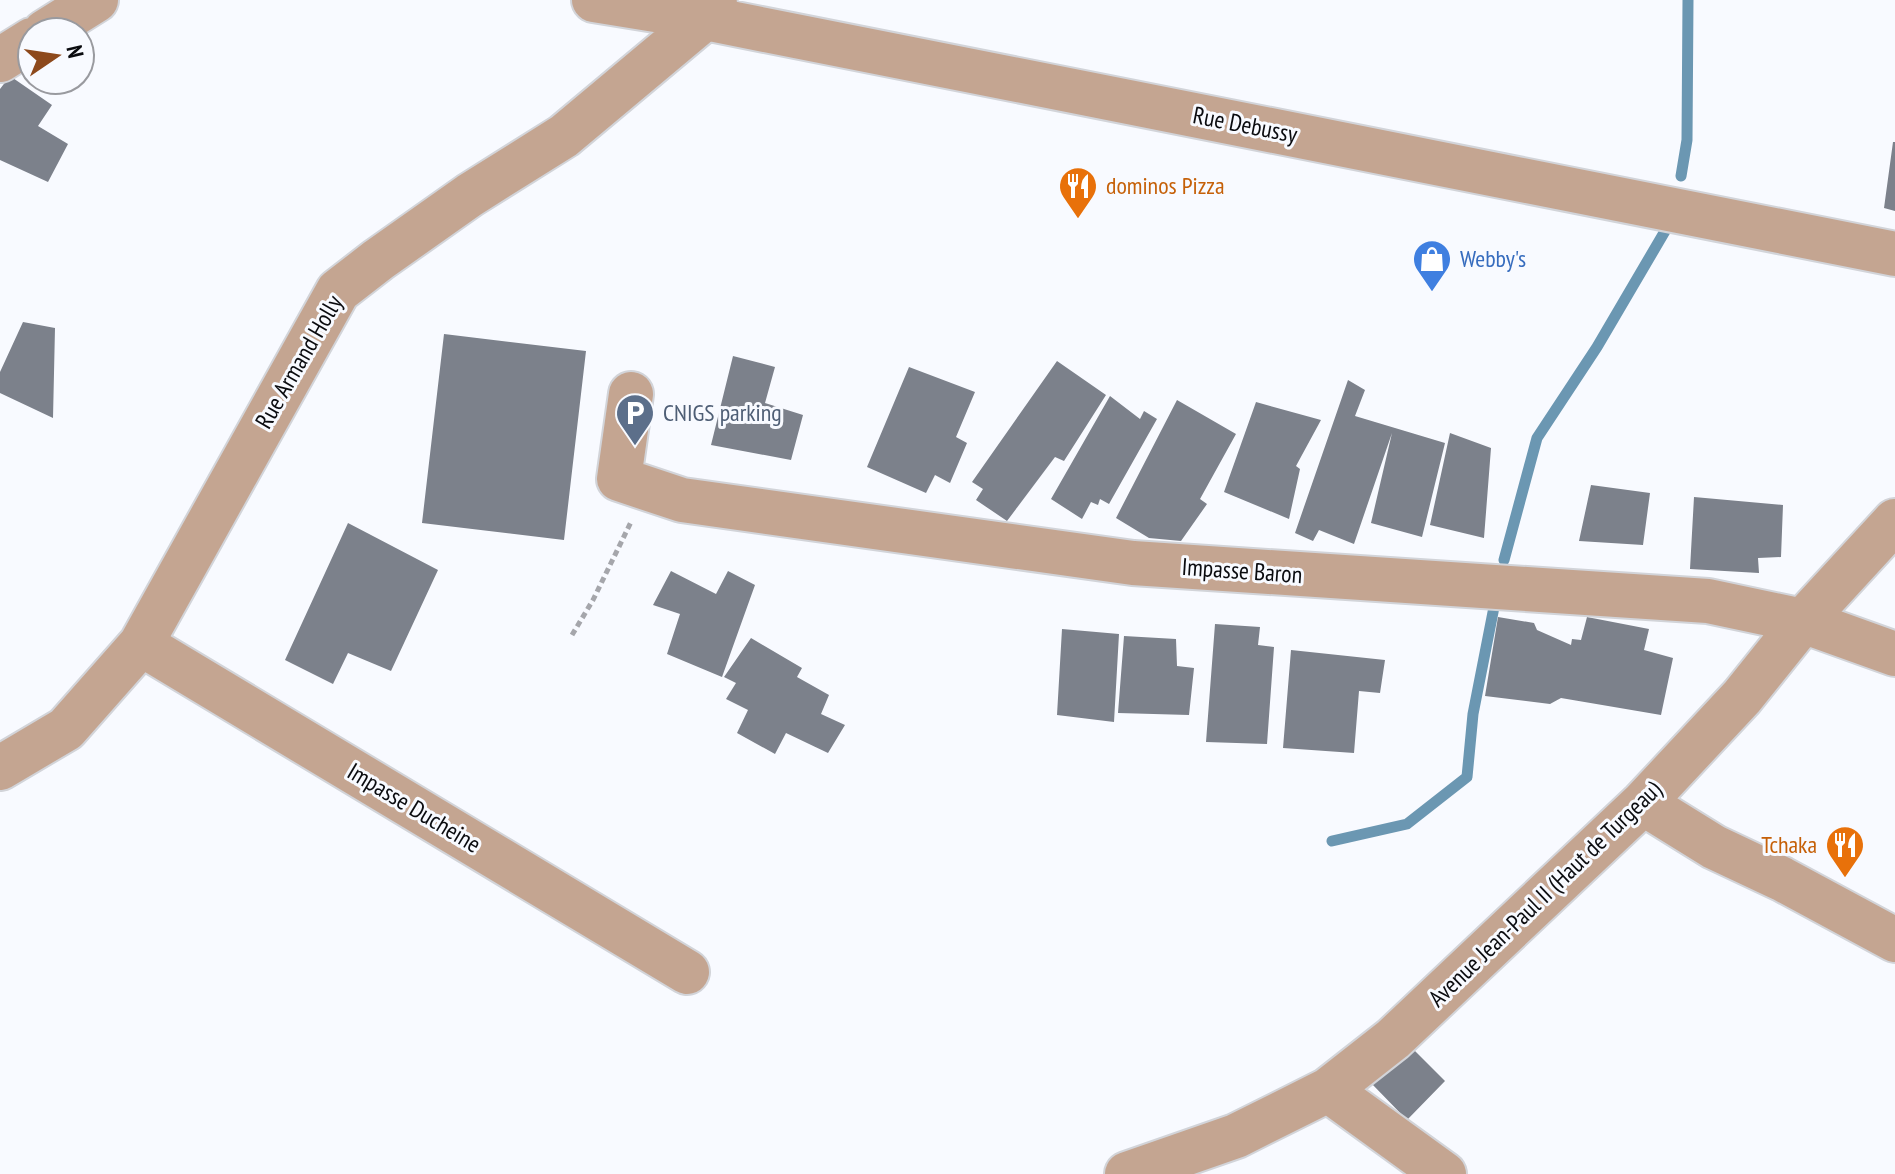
<svg xmlns="http://www.w3.org/2000/svg" width="1895" height="1174" font-family="'PT Sans Narrow',sans-serif">
	<style>
		.lines { fill: none; stroke-linecap: round; stroke-linejoin: round }
		.stream { stroke: #6b97b2; stroke-width: 11 }
		.building { fill: #7c818b }
		.minor-casing { stroke: #d2d4d9; stroke-width: 48 }
		.path { stroke: #a5a6ab; stroke-width: 5; stroke-dasharray: 6 4; stroke-linecap: butt }
		.minor { stroke: #c4a591; stroke-width: 44 }
		.labels { text-anchor: middle; stroke-width: 6; stroke-linejoin: round; paint-order: stroke }
		.street-label { font-size: 24px; fill: #0a0b0f; stroke: #f8faff }
		.food-label { font-size: 24px; fill: #c56008; stroke: #f8faff; text-anchor: start }
		.shop-label { font-size: 24px; fill: #366cbe; stroke: #f8faff; text-anchor: start }
		.service-label { font-size: 24px; fill: #4e5e75; stroke: #f8faff; text-anchor: start }
	</style>
	<rect width="100%" height="100%" fill="#f8faff"/>
	<g class="lines">
		<path class="stream" d="M1681 176 1687 140 1688 0
			M1504 560 1537 438 1597 347 1668 226
			M1332 841 1407 824 1467 777 1473 714 1495 602"/>
	</g>
	<path class="building" d="M10 76 52 105 38 126 68 144 48 182 0 160V89Z
		M1893 142H1895V211L1884 208Z
		M23 322 55 328 53 418 0 393V372Z
		M444 334 586 351 564 540 422 523Z
		M733 356 775 367 765 403 803 415 791 460 711 445Z
		M1057 361 1106 395 1064 461 1055 457 1007 521 976 500 983 489 972 482Z
		M909 367 975 392 956 437 967 443 950 483 935 475 926 493 867 467Z
		M1348 380 1365 390 1355 416 1445 443 1422 537 1371 523 1392 433 1354 544 1319 530 1313 541 1295 533Z
		M1110 396 1140 419 1144 411 1157 419 1109 504 1100 499 1098 505 1091 502 1082 519 1051 499Z
		M1177 400 1236 434 1200 499 1207 504 1181 541 1149 538 1116 518Z
		M1256 402 1321 420 1296 466 1300 469 1289 519 1224 492Z
		M1450 433 1491 448 1484 538 1430 525Z
		M1591 485 1650 493 1643 545 1579 541Z
		M1694 497 1783 505 1781 557 1758 558 1759 573 1690 569Z
		M348 523 438 570 391 671 348 653 333 684 285 660Z
		M671 571 716 594 728 571 755 585 722 677 667 654 680 614 653 605Z
		M1498 617 1534 623 1537 630 1571 645 1572 639 1581 640 1587 617 1649 629 1644 650 1673 658 1661 715 1561 698 1550 704 1485 696Z
		M1215 624 1260 627 1258 645 1274 647 1267 744 1206 742Z
		M1062 629 1119 634 1114 722 1057 715Z
		M1124 636 1176 639 1177 666 1194 668 1189 715 1118 713Z
		M751 638 802 668 797 677 829 695 821 714 845 725 828 753 786 733 775 754 737 733 748 710 726 699 736 683 724 677Z
		M1291 650 1385 660 1380 693 1359 691 1354 753 1283 748Z
		M1410 1046 1445 1081 1407 1120 1372 1084Z"/>
	<g class="lines">
		<g class="minor-casing">
			<path id="minor" d="M594 0 705 18 1895 254
				M45 32 96 0
				M0 60 32 40
				M631 394 619 479 682 500 1133 563 1708 601 1803 621 1895 654
				M141 644 687 972
				M0 768 66 729 141 644 338 291 378 260 470 195 564 136 705 18 715 4
				M1643 803 1714 847 1782 879 1895 940
				M1328 1090 1444 1174
				M1127 1174 1236 1136 1328 1090 1393 1039 1643 803 1742 697 1803 621 1895 521"/>
		</g>
		<path class="path" d="M572 635 593 600 631 522"/>
		<use href="#minor" class="minor"/>
	</g>
	<defs>
		<g id="restaurant-pin" transform="scale(2)"><path d="M0 17L-7.5 6A9.5 9.5 0 1 1 7.5 6Z" fill="#e8710a" stroke="#f8faff"/><path d="M-5-6h1v4h1v-4h1v4h1v-4h1v5L-1.5 .5V6h-2V.5L-5-1ZM5-6V6H3V1.5H1.5Q1.5-4 5-6Z" fill="#fff"/></g>
		<g id="shop-pin" transform="scale(2)"><path d="M0 17L-7.5 6A9.5 9.5 0 1 1 7.5 6Z" fill="#3f7fe0" stroke="#f8faff"/><path d="M-5-2.5h2.3a2.7 3.5 0 0 1 5.4 0H5L5.5 6h-11ZM-1.5-2.5h3a1.5 2.3 0 0 0-3 0Z" fill="#fff"/></g>
		<g id="parking-pin" transform="scale(2)"><path d="M0 17L-7.5 6A9.5 9.5 0 1 1 7.5 6Z" fill="#5c6f8a" stroke="#f8faff"/><path d="M-3.5-5.5H1a3.5 3.5 0 0 1 0 7H-1V5.5H-3.5ZM-1-3.4V-.6H.8a1.4 1.4 0 0 0 0-2.8Z" fill="#fff"/></g>
	</defs>
	<g fill-rule="evenodd">
		<use href="#restaurant-pin" x="1078" y="186"/>
		<use href="#shop-pin" x="1432" y="259"/>
		<use href="#parking-pin" x="635" y="413"/>
		<use href="#restaurant-pin" x="1845" y="845"/>
	</g>
	<g class="labels">
		<g class="street-label">
			<text transform="translate(1245 125) rotate(11)" y="8">Rue Debussy</text>
			<text transform="translate(299 362) rotate(-60)" y="8">Rue Armand Holly</text>
			<text transform="translate(1242 571) rotate(4)" y="8">Impasse Baron</text>
			<text transform="translate(414 808) rotate(31)" y="8">Impasse Ducheine</text>
			<text transform="translate(1545 894) rotate(-44)" y="8">Avenue Jean-Paul II (Haut de Turgeau)</text>
		</g>
		<g class="food-label">
			<text x="1106" y="194">dominos Pizza</text>
			<text x="1817" y="853" text-anchor="end">Tchaka</text>
		</g>
		<g class="shop-label">
			<text x="1460" y="267">Webby's</text>
		</g>
		<g class="service-label">
			<text x="663" y="421">CNIGS parking</text>
		</g>
	</g>
	<g transform="translate(56 56) rotate(77)"><circle r="38" fill="#f8faff" stroke="#999a9f" stroke-width="2"/>
	<path d="M0-6L14 30L0 20L-14 30Z" fill="#8d491c"/>
	<text y="-12" font-size="22" font-weight="bold" text-anchor="middle" fill="#0a0b0f">N</text>
	</g>
</svg>
